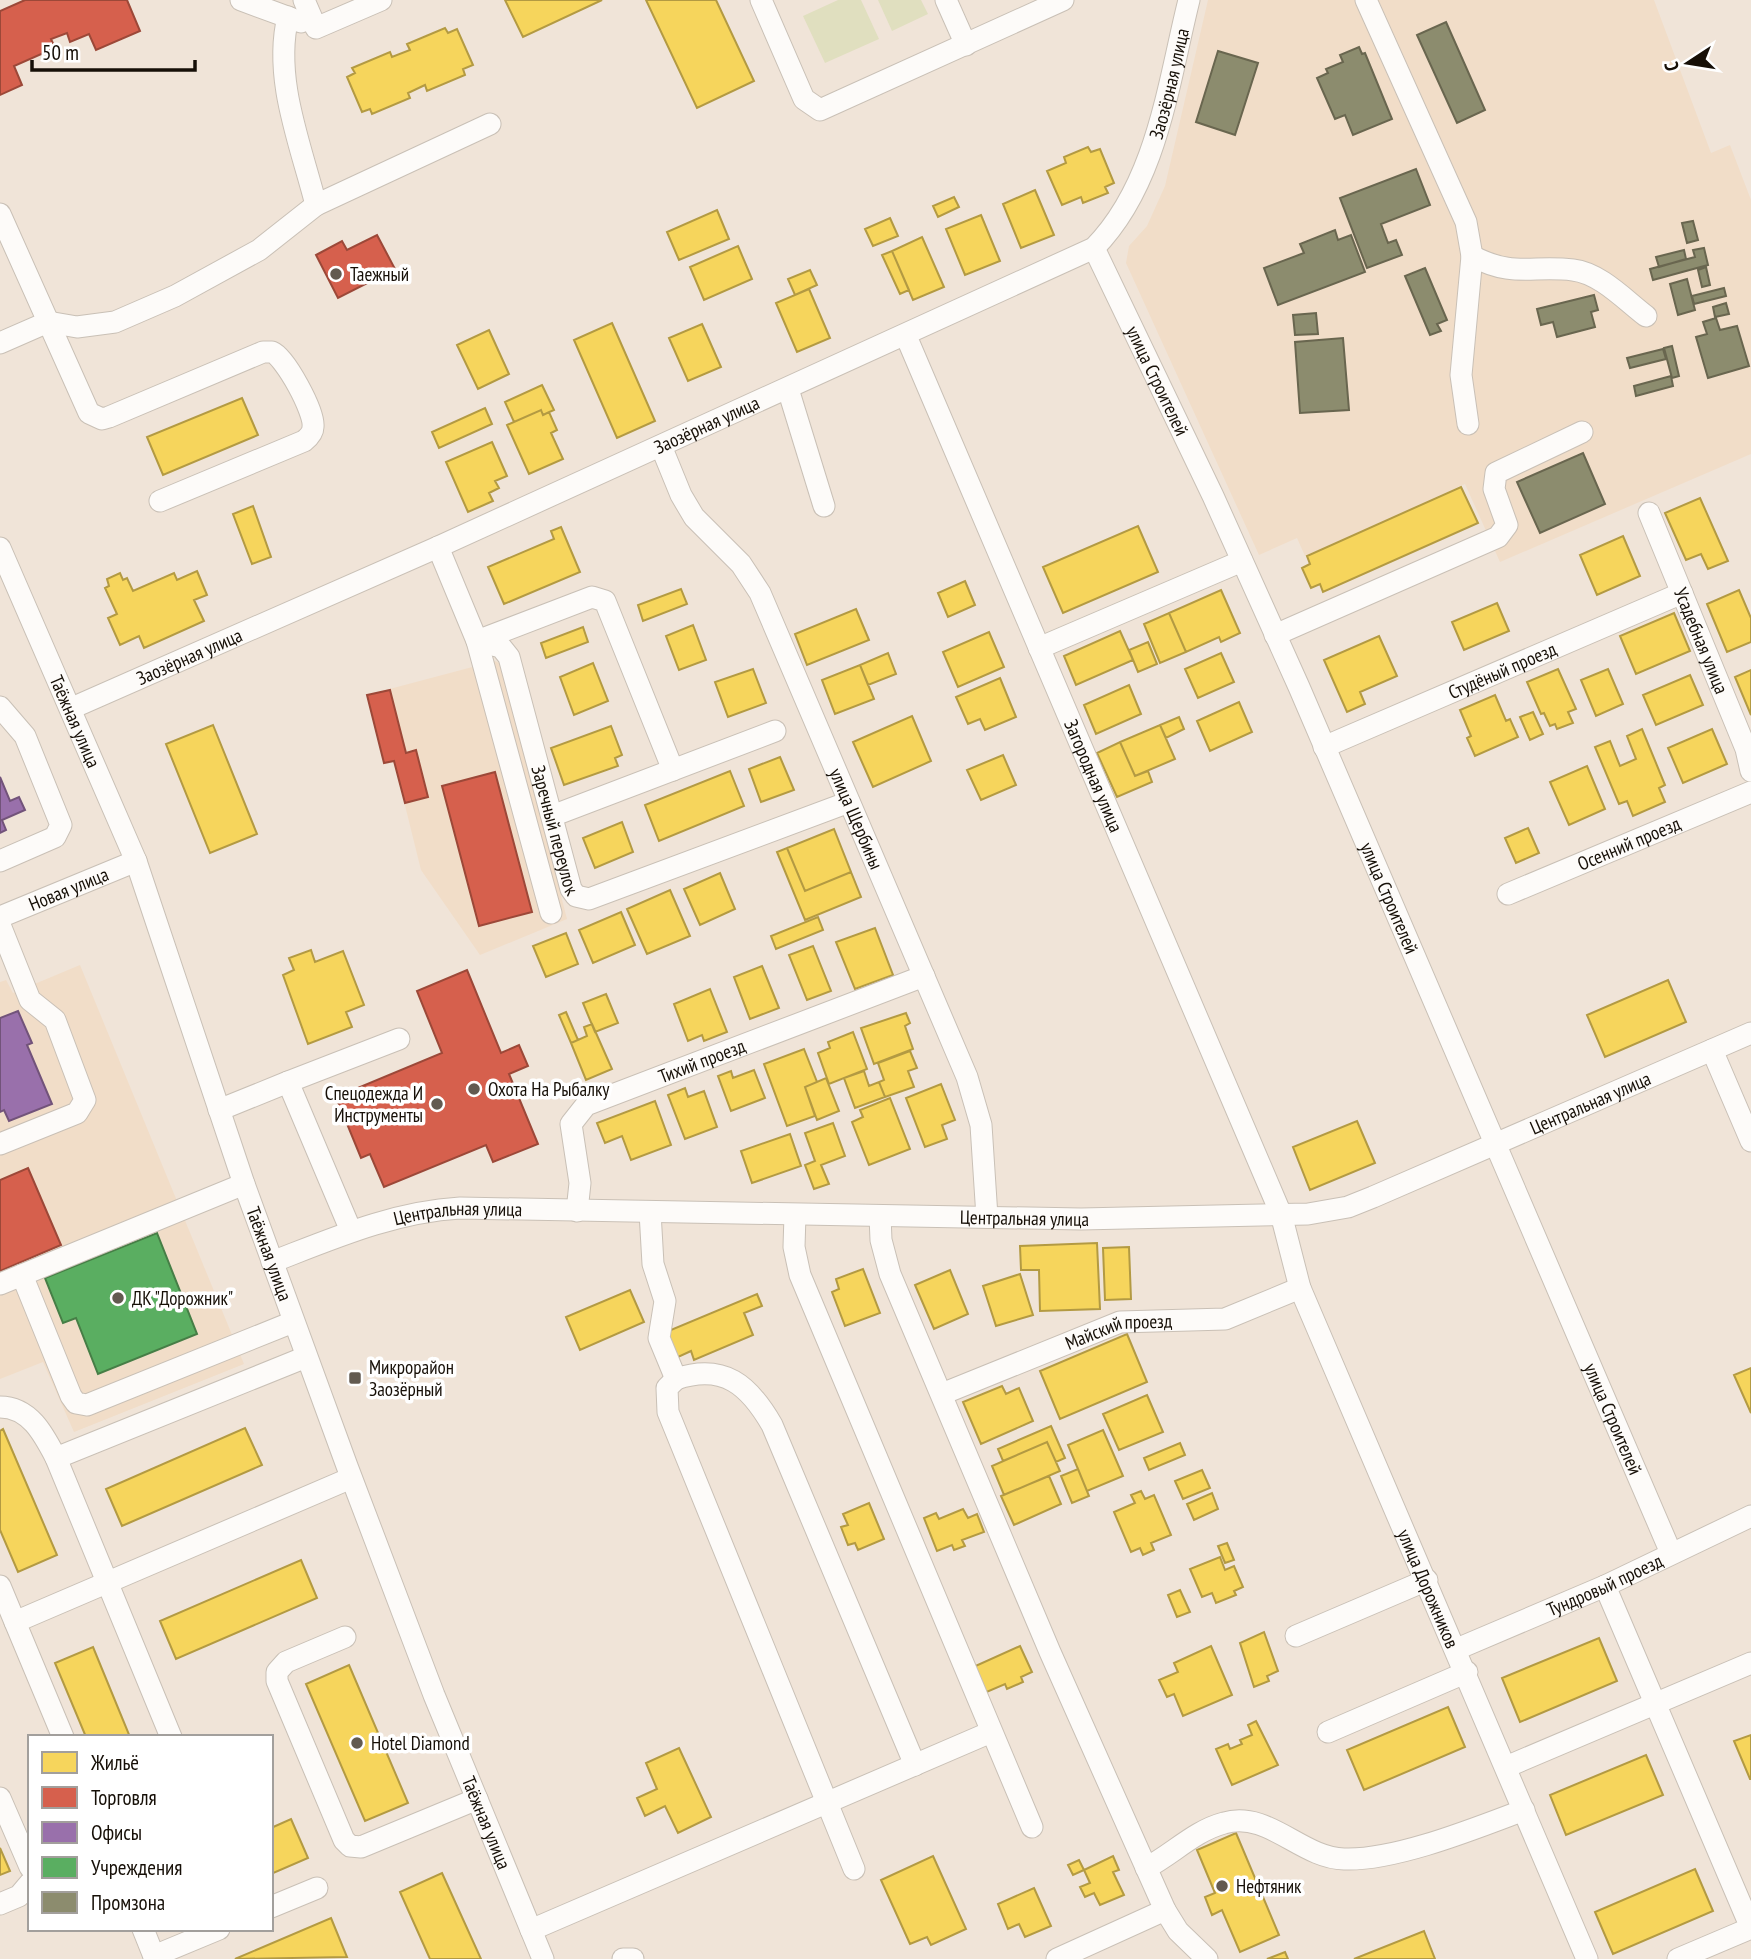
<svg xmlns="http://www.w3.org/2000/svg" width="1751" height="1959" font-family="'PT Sans Narrow',sans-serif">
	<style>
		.built { fill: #f1ddc8 }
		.green { fill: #e0dfbf }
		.homes { fill: #f6d55c; stroke: #b39a42; stroke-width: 2 }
		.shops { fill: #d6604d; stroke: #9c4838; stroke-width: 2 }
		.offices { fill: #9970ab; stroke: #72537a; stroke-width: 2 }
		.public { fill: #5aae61; stroke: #467e46; stroke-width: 2 }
		.industry { fill: #8c8c6e; stroke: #69664f; stroke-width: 2 }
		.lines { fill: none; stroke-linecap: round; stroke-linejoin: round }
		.minor-casing { stroke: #c9c0b6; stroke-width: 23 }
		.minor { stroke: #fdfbf9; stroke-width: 21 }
		.poi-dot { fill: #625a50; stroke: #fff; stroke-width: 2.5 }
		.labels { text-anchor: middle; stroke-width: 7; stroke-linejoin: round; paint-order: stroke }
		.street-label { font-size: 19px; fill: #160f07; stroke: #fff }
		.poi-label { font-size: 19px; fill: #160f07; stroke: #fff; text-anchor: start }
	</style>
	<rect width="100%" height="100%" fill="#f0e4d8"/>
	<path class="built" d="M1208 0H1654L1711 153 1730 145 1751 200V454L1500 562 1465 484 1305 556 1297 538 1259 555 1126 263 1129 246 1147 226 1165 186Z
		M495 661 501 664 567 919 480 955 421 870 394 761 384 763 367 695Z
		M80 965 244 1364 74 1432 43 1362 0 1379V982L6 980 13 993Z"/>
	<path class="green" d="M838 0H861L879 39 825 63 803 16Z
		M878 0H921L928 14 892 31Z"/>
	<path class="homes" d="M505 0H602L523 37Z
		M646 0H716L754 81 697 108Z
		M445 28 448 33 457 29 473 65 463 69 465 75 427 91 425 85 408 93 410 98 372 114 370 109 362 112 347 77 355 73 352 68 390 52 392 57 410 50 407 44Z
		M1088 147 1091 152 1100 149 1114 183 1105 187 1108 193 1083 203 1081 197 1062 205 1047 171 1066 163 1064 157Z
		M1035 190 1054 235 1021 248 1003 204Z
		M954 197 959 207 938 217 933 206Z
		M717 210 729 239 679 260 667 232Z
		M981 215 1000 261 965 275 946 229Z
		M890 218 898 236 873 246 865 229Z
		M922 237 944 287 913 300 892 251Z
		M738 246 752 279 704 300 690 267Z
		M892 251 909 290 900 294 882 255Z
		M810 270 817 285 795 295 788 279Z
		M809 289 830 338 797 352 776 303Z
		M612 323 655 421 617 438 574 340Z
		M702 324 721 367 688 381 669 338Z
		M489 330 509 374 478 389 457 345Z
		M542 385 554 410 543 415 541 410 514 422 505 402Z
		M242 398 258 435 163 475 147 437Z
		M485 408 492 424 439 448 432 432Z
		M541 410 543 415 549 412 557 430 551 433 563 459 529 474 507 425Z
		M492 442 507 476 495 481 499 488 489 493 493 501 468 512 446 462Z
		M1461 487 1478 523 1323 592 1320 584 1311 588 1302 568 1310 564 1307 556Z
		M1700 498 1728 561 1708 569 1701 554 1686 560 1665 513Z
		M253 506 271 557 252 564 233 514Z
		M1138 526 1158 572 1063 613 1043 567Z
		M561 527 580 572 504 604 488 567 554 539 551 531Z
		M1623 536 1640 576 1597 595 1580 555Z
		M197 571 207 595 194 600 204 621 144 648 139 636 120 645 108 618 117 614 105 588 109 586 107 579 120 573 123 580 127 578 133 591 174 573 177 580Z
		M965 581 975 605 948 617 938 593Z
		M681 589 687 604 643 621 638 605Z
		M1221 590 1240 633 1221 642 1219 637 1186 652 1169 613Z
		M1739 590 1751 618V642L1727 652 1707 604Z
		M1497 603 1509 631 1464 650 1452 622Z
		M856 609 869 640 807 665 795 634Z
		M1169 613 1186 652 1160 663 1144 624Z
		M1674 613 1690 651 1636 674 1620 636Z
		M693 625 706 660 679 670 666 636Z
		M583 627 588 642 546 658 541 643Z
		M1120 631 1133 660 1076 685 1064 656Z
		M989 632 1004 667 958 687 943 652Z
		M1379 636 1397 676 1360 692 1365 704 1347 712 1324 660Z
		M1148 642 1157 664 1138 672 1129 650Z
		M888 653 896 674 868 685 860 665Z
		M1221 653 1234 682 1198 698 1185 669Z
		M593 663 608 701 574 715 560 677Z
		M860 665 874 699 835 714 822 680Z
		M753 669 766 703 728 717 715 682Z
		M1558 669 1576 709 1568 712 1573 723 1557 729 1555 724 1550 726 1544 713 1541 714 1527 682Z
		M1608 669 1623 704 1596 716 1581 680Z
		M1751 670V715L1735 677Z
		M1690 675 1703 705 1656 725 1643 695Z
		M1000 678 1016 717 985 730 980 719 968 724 956 697Z
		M1129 685 1141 714 1096 734 1084 705Z
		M1495 695 1506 721 1510 719 1518 737 1475 756 1467 738 1471 736 1460 710Z
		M1239 702 1252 732 1210 751 1197 721Z
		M1533 712 1543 734 1530 740 1520 717Z
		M912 716 931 761 873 787 853 742Z
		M1179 717 1184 729 1166 738 1160 725Z
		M213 725 257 834 210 853 166 744Z
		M1160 725 1175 759 1135 776 1120 742Z
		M611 726 622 755 615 758 618 766 564 785 551 748Z
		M1642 729 1665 785 1659 788 1665 802 1633 816 1627 801 1619 804 1595 747 1610 741 1620 766 1636 759 1627 736Z
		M1712 729 1727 764 1683 783 1668 748Z
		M1120 742 1135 776 1148 771 1152 782 1117 797 1097 753Z
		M1003 755 1016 785 981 800 967 770Z
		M780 757 794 790 761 802 749 769Z
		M1587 766 1605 809 1569 825 1550 782Z
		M730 771 744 806 659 841 645 805Z
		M622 822 633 852 595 868 583 838Z
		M1528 828 1539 853 1516 863 1505 838Z
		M834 829 851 872 805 891 787 848Z
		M787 848 805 891 851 872 861 897 805 920 777 852Z
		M720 873 735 909 700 925 684 889Z
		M670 890 690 936 647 954 627 909Z
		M621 912 635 945 593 963 579 930Z
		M818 917 823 930 776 949 771 936Z
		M875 928 893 975 855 989 836 942Z
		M566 933 578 964 546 977 533 946Z
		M813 946 831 991 807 1000 789 955Z
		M311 950 315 962 343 951 364 1005 346 1012 352 1027 308 1044 283 975 294 970 289 958Z
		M762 966 779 1008 750 1019 734 977Z
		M1668 980 1686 1022 1605 1057 1587 1015Z
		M710 989 727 1032 704 1041 702 1035 688 1041 674 1004Z
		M606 994 618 1023 595 1032 583 1003Z
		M566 1012 578 1040 571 1043 559 1015Z
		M906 1013 910 1023 905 1026 913 1049 874 1064 861 1028Z
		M592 1024 612 1069 586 1080 571 1043 587 1036 584 1027Z
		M853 1032 867 1069 829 1084 818 1053 830 1048 828 1042Z
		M804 1049 817 1082 805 1087 815 1116 787 1126 764 1064Z
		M910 1051 917 1068 908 1071 914 1087 885 1097 879 1082 884 1080 878 1063Z
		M754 1070 765 1098 731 1111 718 1076 731 1071 733 1078Z
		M864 1071 869 1086 879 1082 885 1097 855 1108 844 1078Z
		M826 1078 839 1111 817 1120 805 1087Z
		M941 1084 955 1120 942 1125 947 1139 925 1147 906 1098Z
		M685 1088 688 1097 704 1091 717 1127 685 1139 668 1095Z
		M890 1098 910 1149 869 1165 852 1122 863 1117 860 1110Z
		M655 1101 671 1145 631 1160 622 1136 605 1143 597 1123Z
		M1357 1121 1375 1163 1310 1190 1293 1147Z
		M833 1123 845 1156 821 1165 829 1184 814 1189 805 1165 815 1161 805 1133Z
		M790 1134 801 1166 752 1183 741 1151Z
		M1097 1243 1100 1309 1040 1311 1039 1270H1021L1020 1246Z
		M1129 1247 1131 1299 1105 1300 1103 1248Z
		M863 1269 880 1313 845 1326 832 1292 839 1289 836 1279Z
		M950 1270 968 1314 934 1329 915 1285Z
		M1020 1274 1033 1315 996 1326 983 1286Z
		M630 1290 644 1322 580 1350 566 1317Z
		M757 1294 762 1306 744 1313 753 1335 694 1360 691 1351 676 1358 666 1332Z
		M1127 1334 1147 1382 1060 1419 1040 1371Z
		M1751 1368V1413L1734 1375Z
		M1002 1386 1006 1394 1019 1388 1033 1421 981 1444 963 1402Z
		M1147 1395 1163 1432 1119 1450 1103 1414Z
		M1051 1426 1065 1458 1056 1462 1047 1442 1003 1461 998 1449Z
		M245 1428 262 1465 122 1526 106 1489Z
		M3 1429 57 1555 18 1572 0 1530V1431Z
		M1103 1430 1123 1476 1087 1491 1068 1445Z
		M1047 1442 1060 1471 1004 1495 992 1466Z
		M1180 1443 1185 1455 1149 1470 1144 1458Z
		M1078 1469 1089 1496 1072 1503 1061 1476Z
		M1202 1470 1210 1488 1183 1499 1175 1481Z
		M1049 1476 1061 1504 1014 1525 1001 1496Z
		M1141 1491 1145 1499 1154 1495 1171 1535 1151 1543 1154 1550 1143 1555 1140 1548 1131 1552 1114 1512 1135 1503 1131 1495Z
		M1212 1493 1218 1509 1194 1520 1187 1504Z
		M869 1503 884 1539 858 1550 855 1543 848 1545 841 1527 848 1525 843 1514Z
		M963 1509 968 1518 977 1514 984 1532 962 1540 965 1546 954 1550 952 1545 937 1551 924 1518 936 1513 939 1519Z
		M1227 1543 1234 1560 1225 1563 1218 1546Z
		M1220 1557 1225 1570 1234 1566 1243 1587 1234 1591 1236 1595 1216 1603 1212 1593 1202 1597 1190 1569Z
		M301 1560 317 1598 176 1659 160 1621Z
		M1180 1590 1190 1612 1177 1617 1168 1595Z
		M1264 1632 1278 1671 1267 1676 1269 1681 1254 1687 1240 1643Z
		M1599 1638 1617 1681 1520 1722 1502 1678Z
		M1020 1646 1032 1672 1021 1677 1023 1682 1007 1689 1005 1684 982 1694 971 1668Z
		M1211 1646 1232 1695 1183 1716 1174 1694 1167 1697 1159 1680 1178 1672 1174 1663Z
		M93 1647 130 1737H86L55 1663Z
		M349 1665 408 1803 365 1821 306 1684Z
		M1448 1707 1465 1747 1364 1790 1347 1750Z
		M1256 1721 1278 1765 1232 1785 1216 1749 1228 1744 1230 1749 1242 1744 1240 1740 1252 1735 1248 1725Z
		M1751 1735V1779H1750L1734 1741Z
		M679 1748 711 1817 678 1833 665 1806 645 1816 637 1798 657 1789 646 1763Z
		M1646 1755 1663 1795 1566 1835 1550 1795Z
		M291 1819 308 1858 271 1874V1828Z
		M1236 1833 1279 1935 1240 1952 1222 1910 1212 1915 1205 1897 1215 1893 1197 1850Z
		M0 1848 10 1871 0 1875Z
		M933 1856 966 1929 931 1945 927 1937 910 1944 881 1880Z
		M1113 1856 1119 1870 1113 1872 1124 1895 1100 1905 1094 1893 1085 1897 1080 1887 1090 1883 1084 1870Z
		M1079 1860 1084 1870 1073 1875 1068 1865Z
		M1695 1869 1713 1911 1613 1954 1595 1912Z
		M442 1873 481 1959H430L400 1892Z
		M1034 1888 1051 1926 1025 1937 1019 1924 1008 1929 998 1904Z
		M331 1918 347 1957 235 1959Z
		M1424 1931 1435 1959H1354Z
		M1285 1952 1288 1959H1267Z"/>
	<path class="shops" d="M25 0H127L140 31 96 50 89 34 70 42 67 33 51 39 55 48 14 66 22 85 0 95V11Z
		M377 235 395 269 338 298 316 255 342 241 347 250Z
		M390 690 406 753 416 750 428 797 405 803 394 761 384 763 367 695Z
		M495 772 532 912 479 926 442 786Z
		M467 970 501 1053 519 1045 528 1066 509 1074 538 1144 493 1162 486 1145 384 1187 370 1154 361 1158 336 1097 442 1053 417 991Z
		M28 1168 61 1245 0 1271V1180Z"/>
	<path class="offices" d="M0 777 10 801 19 797 25 810 2 820 6 830 0 833Z
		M18 1011 32 1043 27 1045 52 1104 9 1121 4 1110 0 1112V1018Z"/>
	<path class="public" d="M157 1233 197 1334 98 1374 76 1318 63 1323 45 1278Z"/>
	<path class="industry" d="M1446 22 1485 110 1457 123 1417 35Z
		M1359 47 1362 54 1365 53 1392 119 1353 135 1345 115 1335 119 1317 78 1328 73 1326 69 1343 62 1340 55Z
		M1218 51 1258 63 1235 135 1196 122Z
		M1416 169 1430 205 1381 224 1388 243 1396 240 1402 255 1367 268 1340 198Z
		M1693 221 1698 240 1687 243 1682 223Z
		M1335 230 1338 240 1351 235 1365 272 1278 305 1264 268 1304 253 1300 244Z
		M1704 248 1708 265 1653 280 1650 269 1695 257 1693 250Z
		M1684 250 1686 259 1659 267 1656 257Z
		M1706 267 1710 285 1702 287 1698 270Z
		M1425 268 1447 320 1437 324 1441 331 1430 335 1405 276Z
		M1687 279 1695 310 1678 315 1670 284Z
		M1724 288 1726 296 1694 304 1692 296Z
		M1594 295 1598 310 1591 312 1595 327 1557 337 1553 322 1541 325 1537 309Z
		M1726 303 1729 314 1715 317 1713 307Z
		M1316 313 1318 334 1295 335 1293 315Z
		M1716 318 1720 330 1737 326 1749 366 1708 378 1696 337 1707 334 1703 322Z
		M1343 338 1349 410 1300 413 1295 342Z
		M1672 346 1679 376 1672 378 1664 348Z
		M1663 349 1666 359 1630 368 1627 358Z
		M1671 376 1673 386 1636 396 1634 386Z
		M1583 453 1605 504 1540 533 1517 482Z"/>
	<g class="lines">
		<g class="minor-casing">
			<g id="minor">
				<path d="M241 0 301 22"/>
				<path d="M304 0 316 28 381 0"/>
				<path d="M761 0 804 99 820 110 1063 0"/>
				<path d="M946 0 966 45"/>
				<path d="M1366 0 1466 222 1472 256 1461 375 1468 424"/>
				<path d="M288 17C273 79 301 145 316 205"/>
				<path d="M0 214 89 413 102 419 109 417 263 352H272C285 357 315 412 313 427 313 433 309 437 304 441L160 501"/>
				<path id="s1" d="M1094 248 1213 496 1299 687 1671 1553"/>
				<path d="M1472 256C1514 278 1531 265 1573 270 1600 273 1625 300 1646 316"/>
				<path id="s2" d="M906 336 1281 1214 1300 1288 1587 1959"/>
				<path d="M0 343 48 322 77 327 115 322 175 296 259 250 316 205 490 124"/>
				<path d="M788 389 824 506"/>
				<path id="s3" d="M661 446 681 495 694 517 741 564 760 593 967 1077 981 1125 987 1217"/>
				<path id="s4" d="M1649 513 1746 749 1751 771"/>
				<path id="s5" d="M438 547 477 641 501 647 509 657 571 889 576 896 589 899 849 802"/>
				<path id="s6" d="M0 548 136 861 244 1184 347 1466 434 1695 543 1959"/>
				<path d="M1275 635 1498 537 1507 525 1494 489 1496 473 1582 432"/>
				<path d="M1039 648 1242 561"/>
				<path d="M0 707 25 736 61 825 55 837 0 861"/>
				<path id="s7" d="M72 708 438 547 1094 248C1157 184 1168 84 1189 0"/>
				<path id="s8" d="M1324 747 1682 593"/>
				<path d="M552 816 775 731"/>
				<path id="s9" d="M1508 894 1751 792"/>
				<path d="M551 913 477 641 592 597 605 601 673 770"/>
				<path id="s10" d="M0 917 136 861"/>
				<path d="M0 925 30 1000 55 1020 85 1100 77 1113 0 1144"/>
				<path d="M1712 1050 1751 1141"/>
				<path d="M219 1110 288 1082"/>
				<path id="s11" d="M577 1211 580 1183 571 1124 586 1105 924 976"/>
				<path d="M650 1212 653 1264 665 1301 659 1338 676 1379C724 1363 749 1385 772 1425L915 1765"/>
				<path d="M795 1215 794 1247 800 1275 1032 1827"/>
				<path d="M880 1216 881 1240 890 1274 1050 1652 1165 1910 1057 1959"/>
				<path d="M351 1231 288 1082 399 1039"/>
				<path id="s12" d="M272 1262C334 1238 393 1212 460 1208L1081 1219 1308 1214 1348 1207 1373 1197 1751 1033"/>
				<path d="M22 1275 71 1396 76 1403 87 1405 293 1322"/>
				<path d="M0 1284 244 1184"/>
				<path d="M676 1379 667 1388 668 1412 854 1869"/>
				<path id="s13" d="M942 1394 1120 1322 1225 1319 1300 1288"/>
				<path d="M0 1407C30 1407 44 1435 56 1458L171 1737"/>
				<path d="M56 1458 306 1357"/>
				<path d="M0 1586 15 1622 351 1478"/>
				<path d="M1605 1586 1751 1928"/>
				<path d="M15 1622 63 1737"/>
				<path d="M1296 1636 1427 1580"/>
				<path d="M345 1637 286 1662 277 1672V1681L344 1840 350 1846 361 1847 477 1799"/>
				<path id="s14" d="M1457 1649 1605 1586 1751 1516"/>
				<path d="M1328 1732 1467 1672"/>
				<path d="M1506 1767 1751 1663"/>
				<path d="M0 1798 30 1867"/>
				<path d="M1146 1868C1173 1854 1194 1831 1224 1823 1268 1810 1301 1858 1344 1859 1395 1861 1476 1828 1524 1810"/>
				<path d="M0 1904 19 1896 30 1883"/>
				<path d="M271 1907 317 1888"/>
				<path d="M1165 1910 1178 1931 1207 1959"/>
				<path d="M143 1929 155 1959"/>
				<path d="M531 1930 991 1732"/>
				<path d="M154 1956 219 1929"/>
				<path d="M623 1959H633"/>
				<path d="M1678 1959 1751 1928"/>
			</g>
		</g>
		<use href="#minor" class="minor"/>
	</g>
	<g class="poi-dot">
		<circle cx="336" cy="274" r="7"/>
		<circle cx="474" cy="1089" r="7"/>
		<circle cx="437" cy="1104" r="7"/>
		<circle cx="118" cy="1298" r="7"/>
		<rect x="348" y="1371" width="14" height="14" rx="3.5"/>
		<circle cx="357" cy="1743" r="7"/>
		<circle cx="1222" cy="1886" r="7"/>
	</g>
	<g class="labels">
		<g class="street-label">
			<text dy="7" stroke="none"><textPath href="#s7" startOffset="1304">Заозёрная улица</textPath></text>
			<text dy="7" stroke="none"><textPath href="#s1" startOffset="147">улица Строителей</textPath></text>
			<text dy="7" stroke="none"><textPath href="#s7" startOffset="695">Заозёрная улица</textPath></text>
			<text dy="7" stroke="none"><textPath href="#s4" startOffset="138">Усадебная улица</textPath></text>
			<text dy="7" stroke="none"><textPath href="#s7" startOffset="128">Заозёрная улица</textPath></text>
			<text dy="7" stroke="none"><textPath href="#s8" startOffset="194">Студёный проезд</textPath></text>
			<text dy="7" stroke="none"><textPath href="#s6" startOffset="189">Таёжная улица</textPath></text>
			<text dy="7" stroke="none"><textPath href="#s2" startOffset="478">Загородная улица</textPath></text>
			<text dy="7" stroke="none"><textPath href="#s3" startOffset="425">улица Щербины</textPath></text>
			<text dy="7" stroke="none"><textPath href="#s5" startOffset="318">Заречный переулок</textPath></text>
			<text dy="7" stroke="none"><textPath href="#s9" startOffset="131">Осенний проезд</textPath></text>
			<text dy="7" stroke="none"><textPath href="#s10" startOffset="74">Новая улица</textPath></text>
			<text dy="7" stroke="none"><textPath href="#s1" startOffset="714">улица Строителей</textPath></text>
			<text dy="7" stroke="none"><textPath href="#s11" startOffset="236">Тихий проезд</textPath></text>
			<text dy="7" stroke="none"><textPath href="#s12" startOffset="1349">Центральная улица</textPath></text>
			<text dy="7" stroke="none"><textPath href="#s12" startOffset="194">Центральная улица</textPath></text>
			<text dy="7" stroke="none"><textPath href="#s12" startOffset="761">Центральная улица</textPath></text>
			<text dy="7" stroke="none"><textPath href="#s6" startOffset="756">Таёжная улица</textPath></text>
			<text dy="7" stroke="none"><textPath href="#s13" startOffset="189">Майский проезд</textPath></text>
			<text dy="7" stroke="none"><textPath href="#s1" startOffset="1281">улица Строителей</textPath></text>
			<text dy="7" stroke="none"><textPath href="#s14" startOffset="161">Тундровый проезд</textPath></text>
			<text dy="7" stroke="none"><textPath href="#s2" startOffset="1358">улица Дорожников</textPath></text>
			<text dy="7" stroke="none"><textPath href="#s6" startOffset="1365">Таёжная улица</textPath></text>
		</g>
		<g class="poi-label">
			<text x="350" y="281">Таежный</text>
			<text x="488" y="1096">Охота На Рыбалку</text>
			<text x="423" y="1100" text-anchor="end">Спецодежда И<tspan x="423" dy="22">Инструменты</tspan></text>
			<text x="132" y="1305">ДК "Дорожник"</text>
			<text x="369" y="1374">Микрорайон<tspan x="369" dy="22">Заозёрный</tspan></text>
			<text x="371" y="1750">Hotel Diamond</text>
			<text x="1236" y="1893">Нефтяник</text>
		</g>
	</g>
	<rect x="28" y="1735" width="245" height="196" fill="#ffffff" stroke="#a29f9c" stroke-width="2"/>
	<rect x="42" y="1752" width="35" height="21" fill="#f6d55c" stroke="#a29f9c" stroke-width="2"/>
	<text x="91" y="1770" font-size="21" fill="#160f07">Жильё</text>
	<rect x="42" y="1787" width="35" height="21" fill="#d6604d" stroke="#a29f9c" stroke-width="2"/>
	<text x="91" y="1805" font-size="21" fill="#160f07">Торговля</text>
	<rect x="42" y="1822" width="35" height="21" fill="#9970ab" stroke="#a29f9c" stroke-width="2"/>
	<text x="91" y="1840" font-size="21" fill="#160f07">Офисы</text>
	<rect x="42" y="1857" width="35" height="21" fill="#5aae61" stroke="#a29f9c" stroke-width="2"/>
	<text x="91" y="1875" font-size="21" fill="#160f07">Учреждения</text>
	<rect x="42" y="1892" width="35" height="21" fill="#8c8c6e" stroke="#a29f9c" stroke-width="2"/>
	<text x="91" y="1910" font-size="21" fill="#160f07">Промзона</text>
	<g transform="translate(1688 63) rotate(258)" stroke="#ffffff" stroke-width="5" paint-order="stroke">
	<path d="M0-5L12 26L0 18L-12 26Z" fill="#160f07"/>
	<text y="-10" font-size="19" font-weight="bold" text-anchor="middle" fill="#160f07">С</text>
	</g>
	<path d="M32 60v10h163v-10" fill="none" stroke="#160f07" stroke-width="3.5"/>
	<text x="42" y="60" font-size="21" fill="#160f07" stroke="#ffffff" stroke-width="5" paint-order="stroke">50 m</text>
</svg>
